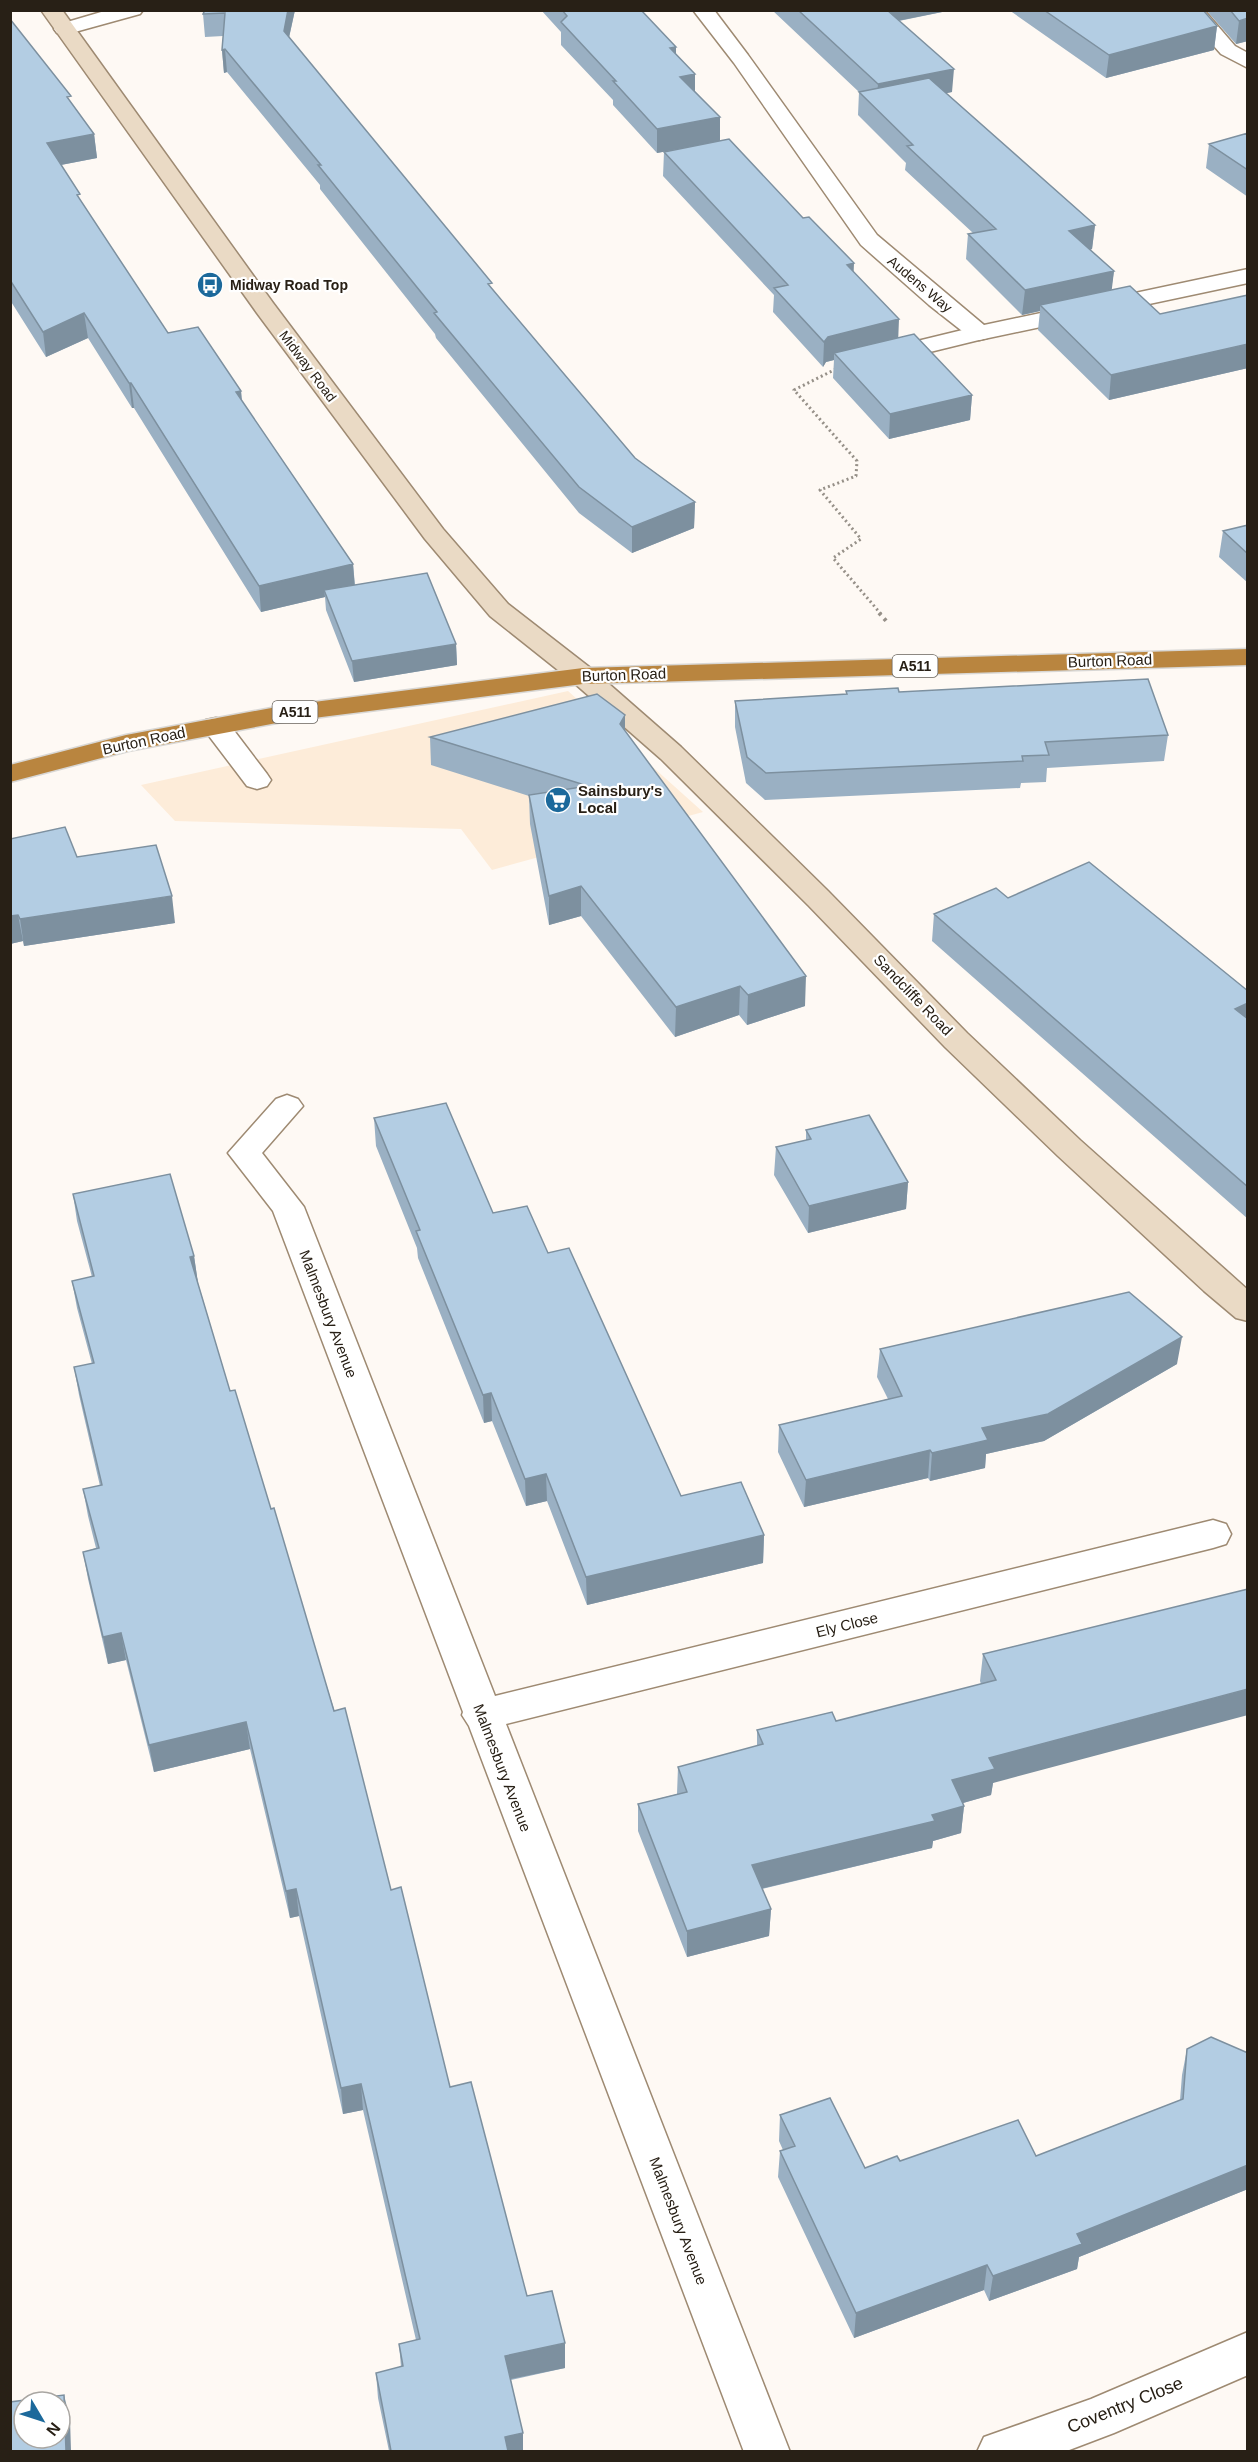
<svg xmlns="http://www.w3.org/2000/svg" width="1258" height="2462" font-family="Arial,sans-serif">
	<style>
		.built { fill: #fdecd9 }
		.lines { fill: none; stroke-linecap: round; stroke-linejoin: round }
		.lane-casing { stroke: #9e8a72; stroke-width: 3 }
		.street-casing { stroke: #9e8a72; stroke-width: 3 }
		.secondary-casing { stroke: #9e8a72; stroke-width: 3 }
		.highway-casing { stroke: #d8d7d5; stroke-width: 3 }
		.path-far1 { stroke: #969088; stroke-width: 3; stroke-dasharray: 2 3; stroke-linecap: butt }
		.path { stroke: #969088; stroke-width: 4; stroke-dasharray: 3 4.5; stroke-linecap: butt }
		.lane { fill: #fff; fill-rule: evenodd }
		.street { fill: #fff; fill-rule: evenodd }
		.secondary { fill: #eadac5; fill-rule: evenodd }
		.highway { fill: #b9853f; fill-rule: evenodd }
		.wall { fill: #9ab0c3 }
		.shaded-wall { fill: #7d909f }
		.building { fill: #b3cde3; stroke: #7d909f; stroke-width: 1.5; fill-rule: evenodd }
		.labels { text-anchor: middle; stroke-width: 4.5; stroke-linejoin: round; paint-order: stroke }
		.far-street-label { font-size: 14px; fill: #282016; stroke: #fff }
		.far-poi-label { font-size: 14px; font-weight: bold; fill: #282016; stroke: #fff; text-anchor: start }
		.shield { fill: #fff; stroke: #68635c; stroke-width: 1.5 }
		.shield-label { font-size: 14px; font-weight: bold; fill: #282016 }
		.street-label { font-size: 15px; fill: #282016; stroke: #fff }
		.poi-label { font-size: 15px; font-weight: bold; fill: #282016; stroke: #fff; text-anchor: start }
		.near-street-label { font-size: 18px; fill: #282016; stroke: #fff }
	</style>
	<rect width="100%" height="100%" fill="#fef9f4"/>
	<path class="built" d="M568 691 703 812 492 870 461 829 175 821 141 785Z"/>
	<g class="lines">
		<g class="lane-casing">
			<path id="lane" d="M979 326 987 328 991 333 987 338 881 364 872 362 869 357 872 352Z
				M216 718 226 720 267 774 271 780 267 786 257 789 247 786 206 732 202 726 206 720Z"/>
		</g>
		<g class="street-casing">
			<path id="street" d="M108 10H143L140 14 64 35 57 33 54 29 57 25Z
				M693 10H714L748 55 877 235 984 325 1248 269V283L979 340 971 338 929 305 861 245 734 63Z
				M1182 10H1204L1235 46 1248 53V68L1221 54Z
				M287 1095 298 1099 303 1106 262 1153 304 1207 495 1696 1213 1520 1226 1524 1231 1534 1226 1544 1213 1548 506 1724 790 2452H744L469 1726 462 1715 463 1712 273 1211 228 1153 276 1099Z
				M1248 2332V2375L1114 2433 1064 2452H977L984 2437 1091 2399Z"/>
		</g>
		<g class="secondary-casing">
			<path id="secondary" d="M41 10H62L273 303 443 529 508 604 593 670 681 747 828 891 967 1033 1080 1140 1248 1290V1321L1236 1318 1204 1291 1058 1156 945 1047 808 905 661 759 573 682 490 616 425 539 257 313Z"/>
		</g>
		<g class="highway-casing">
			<path id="highway" d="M1248 649V665L583 684 282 722 128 751 10 782V765L126 735 282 706 583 668Z"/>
		</g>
		<path class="path-far1" d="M836 369 794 390 857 461 856 476 820 490 861 539 833 558 881 614"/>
		<path class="path" d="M879 613 889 624"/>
		<use href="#lane" class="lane"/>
		<use href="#street" class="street"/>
		<use href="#secondary" class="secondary"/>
		<use href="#highway" class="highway"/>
	</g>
	<path class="wall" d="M295 10 289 38 492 289 635 458 695 502 694 528 632 553 579 513 436 338 435 334 320 189V185L227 72 224 73 222 50 223 36 205 37 203 14Z
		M541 10H641L676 54 695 91 720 117V141L657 153 613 105V100L561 45V32Z
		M772 10H952L899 21 952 92 946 93 1095 225 1092 249 1090 250 1114 271 1111 290 1160 314 1248 295V368L1109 400 1038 330 1040 311 1022 315 966 259 968 234 973 233 905 170 906 163 858 115 859 92Z
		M1009 10H1203L1217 26 1214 50 1106 78Z
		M1206 10H1248V41L1236 44Z
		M10 19 94 134 97 158 61 165 81 202 168 333 241 391 242 402 353 564 355 585 456 644 457 665 354 682 326 610 325 597 261 612 134 408H132L88 338 46 357 10 300Z
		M1248 133V197L1206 168 1209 144Z
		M664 152 853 271 898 338 972 395 970 420 889 439 833 378 834 360 826 362 823 367 773 312 774 295 663 176Z
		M1248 525V583L1219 557 1223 531Z
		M846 691 899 692 1168 735 1164 761 1047 768 1046 782 1021 783 1020 788 765 800 746 783 735 727V701L846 694Z
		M625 731 805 1006 747 1025 739 1015 675 1037 581 916 549 925 530 824 529 796 431 765 430 737Z
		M10 839 77 857 175 923 24 946 23 941 10 944Z
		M1008 898 1248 991V1219L932 941 934 914Z
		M374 1118 493 1213 548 1253 681 1496 764 1535 763 1563 587 1605 547 1501 526 1506 492 1421 484 1423 418 1258 417 1248 376 1146Z
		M806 1130 908 1182 906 1209 808 1233 774 1175 776 1147 806 1141Z
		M73 1194 194 1256 198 1283 230 1391 271 1509 391 1890 450 2087 527 2296 565 2368 511 2380 523 2451H389L378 2398 376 2373 401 2367 399 2344 416 2340 363 2110 343 2114 299 1916 290 1918 250 1749 154 1772 126 1660 108 1664 88 1579 83 1552 96 1548 88 1516 83 1489 100 1486 79 1395 74 1367 92 1364 77 1308 72 1281 92 1277 77 1221Z
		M880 1349 1177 1364 1044 1441 986 1454 985 1468 930 1481 928 1478 804 1507 778 1452 779 1425 888 1399 877 1377Z
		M1248 1589 993 1783 991 1795 963 1803 964 1806 961 1833 933 1841 932 1848 762 1889 771 1909 769 1936 687 1957 638 1831V1804L677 1794 678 1767 757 1746V1730L836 1721 981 1684 980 1681 983 1654Z
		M1187 2049 1248 2053V2189L1079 2257 1077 2269 989 2301 984 2290 854 2338 778 2177 780 2151 783 2150 779 2141 780 2115 865 2168 900 2161 1036 2156 1180 2100 1182 2075Z"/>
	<path class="shaded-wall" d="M288 10H295L285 55 284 31Z
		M878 10H952L877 25Z
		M1248 18V41L1236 44 1239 21Z
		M1217 26 1214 50 1106 78 1109 55Z
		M676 47V70L670 48Z
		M225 49 227 72 224 73 222 50Z
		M954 69 952 92 876 108 878 84Z
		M695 74V97L680 77Z
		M720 117V141L657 153V129Z
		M94 134 97 158 50 167 47 143Z
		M1095 225 1092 249 1067 255 1069 231Z
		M854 263 853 288 847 265Z
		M1114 271 1111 296 1040 305V311L1022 315 1025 290Z
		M84 313 88 338 46 357 43 332Z
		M899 319 898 344 834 353V360L826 362 823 367 824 342 828 337Z
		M1248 344V368L1109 400 1111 375Z
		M129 383H131L134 408H132Z
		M241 391 243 416 236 392Z
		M972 395 970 420 889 439 890 414Z
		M695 502 694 528 632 553V527Z
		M353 564 355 590H324L325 597 261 612 259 586Z
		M456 644 457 665 354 682 352 661Z
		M625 715V743L620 724Z
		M581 886V916L549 925V896Z
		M172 896 175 923 24 946 20 919Z
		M18 915 23 941 10 944V916Z
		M806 976 805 1006 747 1025 748 995Z
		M740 986 739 1015 675 1037 676 1007Z
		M1248 1003V1028L1235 1009Z
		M908 1182 906 1209 808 1233 809 1206Z
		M194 1256 198 1283 190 1257Z
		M1182 1337 1177 1364 1044 1441 986 1454 985 1468 930 1481 932 1453 982 1428Z
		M491 1393 492 1421 484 1423 483 1395Z
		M930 1450 928 1478 804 1507 806 1480Z
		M546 1474 547 1501 526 1506 525 1479Z
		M764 1535 763 1563 587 1605 586 1577Z
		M121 1633 126 1660 108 1664 103 1637Z
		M1248 1689V1715L993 1783 991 1795 949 1807 952 1780 989 1758Z
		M246 1722 250 1749 154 1772 149 1745Z
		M964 1806 961 1833 933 1841 932 1848 751 1891 752 1865Z
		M296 1889 299 1916 290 1918 286 1891Z
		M771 1909 769 1936 687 1957V1931Z
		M361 2084 363 2110 343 2114 341 2088Z
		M1248 2165V2189L1079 2257 1077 2269 989 2301 993 2276 1077 2234Z
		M987 2265 984 2290 854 2338 856 2313Z
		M565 2343V2368L506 2380 505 2356Z
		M64 2395 70 2419 71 2451H66Z
		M523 2433V2451H506L505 2437Z"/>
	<path class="building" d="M205 10H288L284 31 492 283 488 284 635 458 695 502 632 527 579 487 434 313 437 312 318 165H321L225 49 222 50 225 13 203 14Z
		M562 10H641L676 47 670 48 695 74 680 77 720 117 657 129 613 81H616L561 22 567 16Z
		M798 10H887L954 69 878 84Z
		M1044 10H1203L1217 26 1109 55Z
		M1230 10H1248V18L1239 21Z
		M10 19 71 96 67 97 94 134 47 143 80 194 77 195 168 333 198 327 241 391 236 392 353 564 259 586 131 383H129L84 313 43 332 10 280Z
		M929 78 1095 225 1069 231 1114 271 1025 290 968 234 996 229 907 146 913 145 859 92Z
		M1248 133V170L1209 144Z
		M729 139 803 218 809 217 854 263 847 265 899 319 828 337 824 342 774 288 788 285 664 152Z
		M1130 286 1160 314 1248 295V344L1111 375 1040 305Z
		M914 334 972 395 890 414 834 353Z
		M1248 525V554L1223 531Z
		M427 573 456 644 352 661 324 590Z
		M1148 679 1168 735 1045 742 1049 755 1022 756 1023 761 766 773 747 757 735 701 847 694 846 691 898 688 899 692Z
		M597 694 625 715 620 724 806 976 748 995 740 986 676 1007 581 886 549 896 529 795 588 786 430 737Z
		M65 827 77 857 156 845 172 896 20 919 18 915 10 916V839Z
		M1089 862 1248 991V1003L1235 1009 1248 1019V1187L934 914 996 888 1008 898Z
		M446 1103 493 1213 527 1206 548 1253 569 1248 681 1496 741 1482 764 1535 586 1577 546 1474 525 1479 491 1393 483 1395 416 1231 420 1230 374 1118Z
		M869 1115 908 1182 809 1206 776 1147 811 1139 806 1130Z
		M170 1174 194 1256 190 1257 230 1391 235 1390 271 1509 274 1508 334 1711 345 1708 391 1890 401 1887 450 2087 471 2082 527 2296 552 2291 565 2343 505 2356 523 2433 505 2437 508 2451H391L376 2373 403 2366 399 2344 420 2339 361 2084 341 2088 296 1889 286 1891 246 1722 149 1745 121 1633 103 1637 83 1552 99 1548 83 1489 102 1485 74 1367 94 1363 72 1281 94 1276 73 1194Z
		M1129 1292 1182 1337 1048 1414 982 1428 988 1440 932 1453 930 1450 806 1480 779 1425 902 1396 880 1349Z
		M1248 1589V1689L989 1758 995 1769 952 1780 964 1806 932 1815 935 1821 752 1865 771 1909 687 1931 638 1804 687 1792 678 1767 763 1744 757 1730 832 1712 836 1721 996 1680 983 1654Z
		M1211 2037 1248 2053V2165L1077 2234 1082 2244 993 2276 987 2265 856 2313 780 2151 795 2146 780 2115 830 2098 865 2168 897 2156 900 2161 1018 2120 1036 2156 1183 2099 1187 2049Z
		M64 2395 66 2451H10V2402ZM24 2402H60V2438H24Z"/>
	<defs>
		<g id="bus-disc" transform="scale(1.35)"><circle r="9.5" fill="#1c699b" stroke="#fff"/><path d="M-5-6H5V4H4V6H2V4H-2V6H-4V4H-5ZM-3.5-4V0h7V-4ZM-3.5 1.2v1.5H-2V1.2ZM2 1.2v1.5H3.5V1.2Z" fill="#fff"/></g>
		<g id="supermarket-disc" transform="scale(1.35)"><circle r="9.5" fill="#1c699b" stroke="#fff"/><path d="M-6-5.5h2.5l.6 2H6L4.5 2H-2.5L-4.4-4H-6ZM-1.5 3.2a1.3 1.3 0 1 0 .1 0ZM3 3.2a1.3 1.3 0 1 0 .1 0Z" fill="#fff"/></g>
	</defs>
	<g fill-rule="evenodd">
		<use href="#bus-disc" x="210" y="285"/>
		<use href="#supermarket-disc" x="558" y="800"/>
	</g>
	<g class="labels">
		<g class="far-street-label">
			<text transform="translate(920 284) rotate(40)" y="5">Audens Way</text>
			<text transform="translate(308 366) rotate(53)" y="5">Midway Road</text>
		</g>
		<g class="far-poi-label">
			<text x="230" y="290">Midway Road Top</text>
		</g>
		<g class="shield">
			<rect x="892.5" y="655" width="45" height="22" rx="4.5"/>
			<rect x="272.5" y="701" width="45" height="22" rx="4.5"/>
		</g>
		<g class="shield-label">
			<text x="915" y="671">A511</text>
			<text x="295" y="717">A511</text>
		</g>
		<g class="street-label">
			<text transform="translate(1110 661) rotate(-2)" y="5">Burton Road</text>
			<text transform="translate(624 675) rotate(-2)" y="5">Burton Road</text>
			<text transform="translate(144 741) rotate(-12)" y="5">Burton Road</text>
			<text transform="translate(913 995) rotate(46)" y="5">Sandcliffe Road</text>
			<text transform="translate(328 1314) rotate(69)" y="5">Malmesbury Avenue</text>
			<text transform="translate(847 1625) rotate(-14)" y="5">Ely Close</text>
			<text transform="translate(502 1768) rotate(69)" y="5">Malmesbury Avenue</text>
			<text transform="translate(678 2221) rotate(69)" y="5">Malmesbury Avenue</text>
		</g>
		<g class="poi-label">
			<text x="578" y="796">Sainsbury's<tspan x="578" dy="17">Local</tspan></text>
		</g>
		<g class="near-street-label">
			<text transform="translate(1125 2405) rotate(-22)" y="6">Coventry Close</text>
		</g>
	</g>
	<rect width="1258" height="2462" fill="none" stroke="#282016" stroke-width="24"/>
	<g transform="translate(42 2420) rotate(129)"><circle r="28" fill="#ffffff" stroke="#a9a6a2" stroke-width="1.5"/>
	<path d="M0-4.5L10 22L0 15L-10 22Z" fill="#1c699b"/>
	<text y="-9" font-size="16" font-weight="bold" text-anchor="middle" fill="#282016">N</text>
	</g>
</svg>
